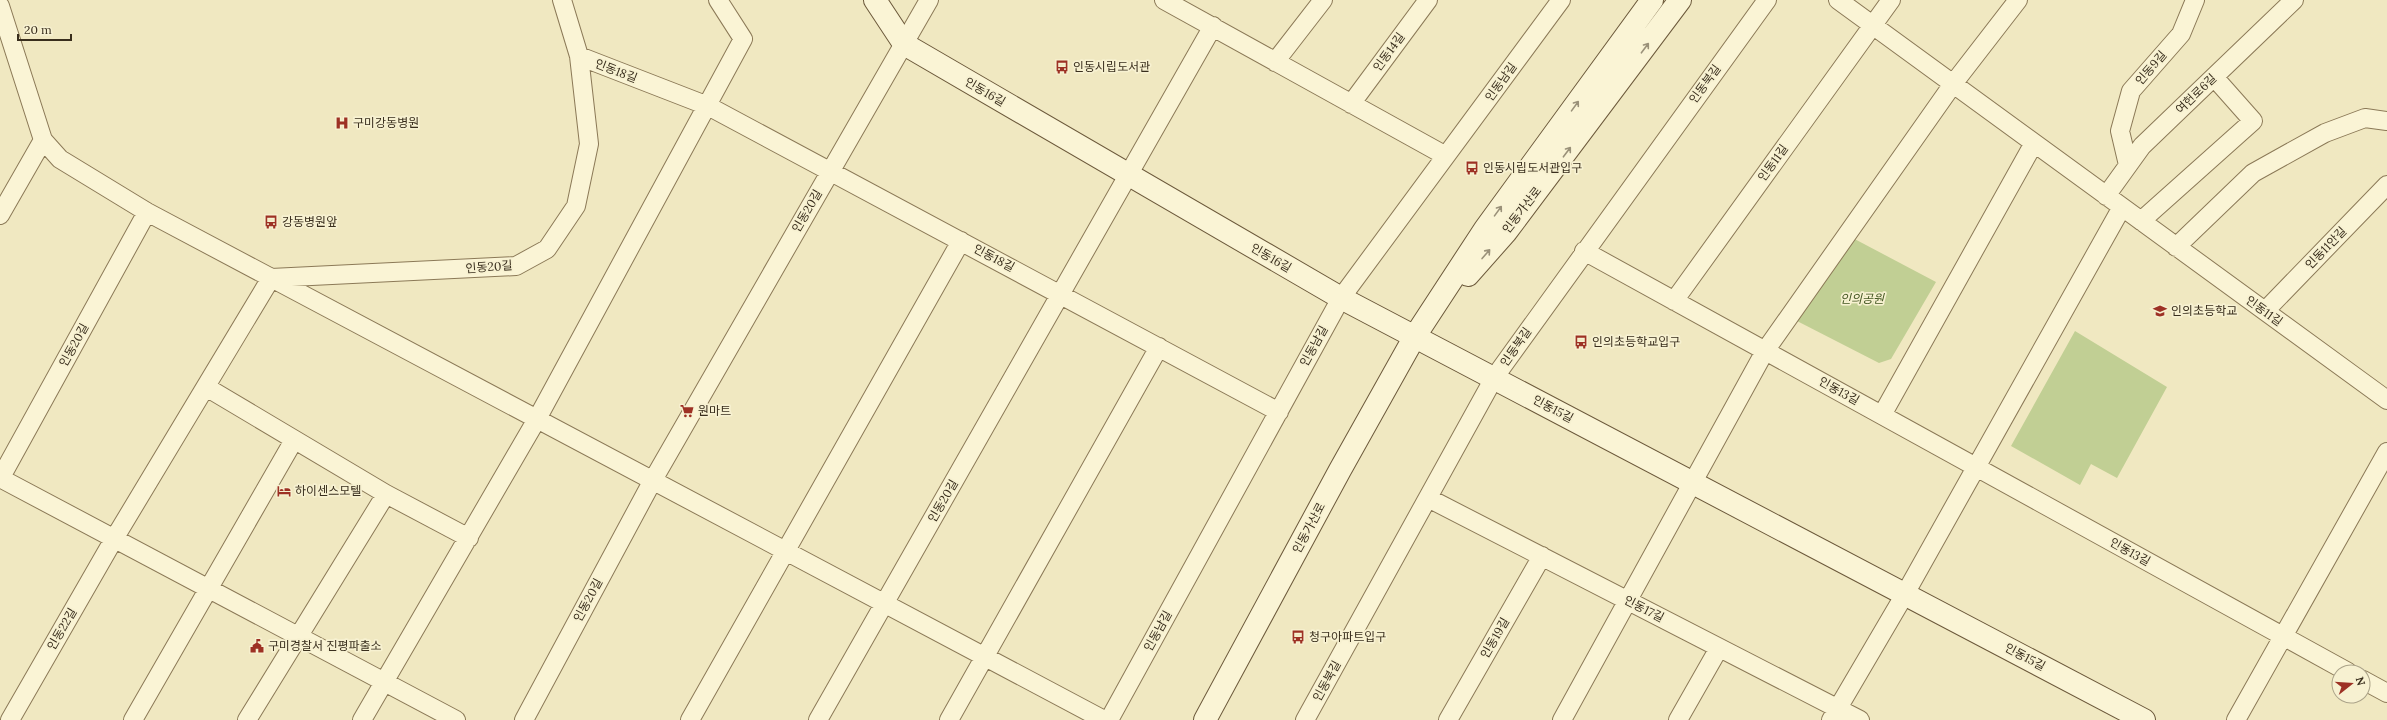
<svg xmlns="http://www.w3.org/2000/svg" width="2387" height="720" font-family="Lora,'Noto Sans KR',serif">
	<style>
		.green { fill: #c1cf94 }
		.lines { fill: none; stroke-linecap: round; stroke-linejoin: round }
		.street-casing { stroke: #8b7957; stroke-width: 20 }
		.secondary-casing { stroke: #6c593b; stroke-width: 24 }
		.street { stroke: #faf4d5; stroke-width: 18 }
		.secondary { stroke: #faf4d5; stroke-width: 22 }
		.oneway { stroke: #9a9179 }
		.labels { text-anchor: middle; stroke-width: 3.5; stroke-linejoin: round; paint-order: stroke }
		.street-label { font-size: 12px; fill: #392e1d; stroke: #f7f1d1 }
		.poi-label { font-size: 12px; fill: #392e1d; stroke: #f7f1d1; text-anchor: start }
		.park-label { font-size: 12px; font-style: italic; fill: #445722; stroke: #f7f1d1 }
	</style>
	<rect width="100%" height="100%" fill="#f0e8c1"/>
	<path class="green" d="M1847 235 1936 282 1891 359 1879 363 1797 321 1788 314Z
		M2075 331 2167 387 2117 478 2091 464 2080 485 2011 446Z"/>
	<g class="lines">
		<g class="street-casing">
			<path id="street" d="M562 0 579 56 708 106 1279 412
				M1164 0 1446 156
				M1838 0 2387 400
				M0 6 43 140 60 159 147 212 1104 720
				M1275 62 1323 0
				M1351 104 1428 0
				M2128 165 2120 131 2131 91 2181 34 2195 0
				M2106 196 2142 146 2294 0
				M0 215 43 140
				M2141 221 2253 121 2214 77
				M2176 247 2253 173 2325 133 2365 118 2387 121
				M1584 251 2348 672
				M1674 301 1891 0
				M2265 311 2387 185
				M206 387 386 494 469 538
				M1882 415 2034 143
				M0 478 456 720
				M0 479 147 212
				M1428 498 1860 720
				M2363 680 2387 693
				M10 720 114 539 271 278 516 266 547 249 576 206 589 144 579 56
				M133 720 294 440
				M247 720 386 494
				M362 720 537 419 743 39 718 0
				M524 720 653 480 929 0
				M690 720 961 241
				M818 720 1213 26
				M949 720 1159 347
				M1109 720 1341 298 1561 0
				M1305 720 1494 378 1767 0
				M1448 720 1542 556
				M1562 720 1765 351 1953 84 2018 0
				M1678 720 1719 648
				M1831 720 1905 594 2122 207
				M2236 720 2387 452"/>
		</g>
		<g class="secondary-casing">
			<path id="secondary" d="M875 0 904 44 1341 298 2144 720
				M1468 275 1506 232 1680 0
				M1205 720 1340 470 1415 336 1485 229 1652 0"/>
		</g>
		<use href="#street" class="street"/>
		<use href="#secondary" class="secondary"/>
	</g>
	<defs><path id="oneway-shaft" d="M-6 0H5M1.5-3L5.5 0L1.5 3" fill="none" stroke-width="1.6" stroke-linecap="round" stroke-linejoin="round"/></defs>
	<g class="oneway">
		<use href="#oneway-shaft" transform="translate(1645 48) rotate(-53)"/>
		<use href="#oneway-shaft" transform="translate(1575 106) rotate(-54)"/>
		<use href="#oneway-shaft" transform="translate(1567 152) rotate(-53)"/>
		<use href="#oneway-shaft" transform="translate(1498 211) rotate(-54)"/>
		<use href="#oneway-shaft" transform="translate(1486 254) rotate(-49)"/>
	</g>
	<defs>
		<g id="bus-bare" transform="scale(1.08)"><path d="M-5-6H5V4H4V6H2V4H-2V6H-4V4H-5ZM-3.5-4V0h7V-4ZM-3.5 1.2v1.5H-2V1.2ZM2 1.2v1.5H3.5V1.2Z" fill="#9d3124" stroke="#f7f1d1" stroke-width="2.5" paint-order="stroke"/></g>
		<g id="hospital-bare" transform="scale(1.08)"><path d="M-5-5h3v3.5h4V-5h3V5h-3V1.5h-4V5h-3Z" fill="#9d3124" stroke="#f7f1d1" stroke-width="2.5" paint-order="stroke"/></g>
		<g id="school-bare" transform="scale(1.08)"><path d="M0-5L7-2L0 1L-7-2ZM-4 1L0 2.5L4 1V4Q0 6-4 4Z" fill="#9d3124" stroke="#f7f1d1" stroke-width="2.5" paint-order="stroke"/></g>
		<g id="supermarket-bare" transform="scale(1.08)"><path d="M-6-5.5h2.5l.6 2H6L4.5 2H-2.5L-4.4-4H-6ZM-1.5 3.2a1.3 1.3 0 1 0 .1 0ZM3 3.2a1.3 1.3 0 1 0 .1 0Z" fill="#9d3124" stroke="#f7f1d1" stroke-width="2.5" paint-order="stroke"/></g>
		<g id="hotel-bare" transform="scale(1.08)"><path d="M-6-4.5h1.5V1H6V5H4.5V3h-9V5H-6ZM-4 0a1.8 1.8 0 1 1 3.6 0ZM.5 0V-2.5h3Q6-2.5 6 0Z" fill="#9d3124" stroke="#f7f1d1" stroke-width="2.5" paint-order="stroke"/></g>
		<g id="civic-bare" transform="scale(1.08)"><path d="M-.6-6.5H3V-4.5H.6V-3L4-1V1h2V6H-6V1h2V-1L-.6-3ZM-1.2 2.5V6h2.4V2.5Z" fill="#9d3124" stroke="#f7f1d1" stroke-width="2.5" paint-order="stroke"/></g>
	</defs>
	<g fill-rule="evenodd">
		<use href="#bus-bare" x="1062" y="67"/>
		<use href="#hospital-bare" x="342" y="123"/>
		<use href="#bus-bare" x="1472" y="168"/>
		<use href="#bus-bare" x="271" y="222"/>
		<use href="#school-bare" x="2160" y="311"/>
		<use href="#bus-bare" x="1581" y="342"/>
		<use href="#supermarket-bare" x="687" y="411"/>
		<use href="#hotel-bare" x="284" y="491"/>
		<use href="#bus-bare" x="1298" y="637"/>
		<use href="#civic-bare" x="257" y="646"/>
	</g>
	<g class="labels">
		<g class="street-label">
			<text transform="translate(1389 52) rotate(-54)" y="4">인동14길</text>
			<text transform="translate(2151 68) rotate(-49)" y="4">인동9길</text>
			<text transform="translate(616 71) rotate(21)" y="4">인동18길</text>
			<text transform="translate(1501 82) rotate(-54)" y="4">인동남길</text>
			<text transform="translate(1705 84) rotate(-54)" y="4">인동북길</text>
			<text transform="translate(985 92) rotate(30)" y="4">인동16길</text>
			<text transform="translate(2196 94) rotate(-44)" y="4">여헌로6길</text>
			<text transform="translate(1773 163) rotate(-54)" y="4">인동11길</text>
			<text transform="translate(1522 210) rotate(-52)" y="4">인동가산로</text>
			<text transform="translate(807 211) rotate(-60)" y="4">인동20길</text>
			<text transform="translate(2326 248) rotate(-46)" y="4">인동11안길</text>
			<text transform="translate(994 258) rotate(28)" y="4">인동18길</text>
			<text transform="translate(1271 258) rotate(30)" y="4">인동16길</text>
			<text transform="translate(489 267) rotate(-4)" y="4">인동20길</text>
			<text transform="translate(2264 311) rotate(36)" y="4">인동11길</text>
			<text transform="translate(74 345) rotate(-61)" y="4">인동20길</text>
			<text transform="translate(1314 346) rotate(-61)" y="4">인동남길</text>
			<text transform="translate(1516 347) rotate(-55)" y="4">인동북길</text>
			<text transform="translate(1839 391) rotate(29)" y="4">인동13길</text>
			<text transform="translate(1553 409) rotate(28)" y="4">인동15길</text>
			<text transform="translate(943 501) rotate(-60)" y="4">인동20길</text>
			<text transform="translate(1309 528) rotate(-62)" y="4">인동가산로</text>
			<text transform="translate(2130 552) rotate(29)" y="4">인동13길</text>
			<text transform="translate(588 600) rotate(-62)" y="4">인동20길</text>
			<text transform="translate(1644 609) rotate(27)" y="4">인동17길</text>
			<text transform="translate(62 629) rotate(-60)" y="4">인동22길</text>
			<text transform="translate(1158 631) rotate(-61)" y="4">인동남길</text>
			<text transform="translate(1495 638) rotate(-60)" y="4">인동19길</text>
			<text transform="translate(2025 657) rotate(28)" y="4">인동15길</text>
			<text transform="translate(1327 681) rotate(-61)" y="4">인동북길</text>
		</g>
		<g class="poi-label">
			<text x="1073" y="71">인동시립도서관</text>
			<text x="353" y="127">구미강동병원</text>
			<text x="1483" y="172">인동시립도서관입구</text>
			<text x="282" y="226">강동병원앞</text>
			<text x="2171" y="315">인의초등학교</text>
			<text x="1592" y="346">인의초등학교입구</text>
			<text x="698" y="415">원마트</text>
			<text x="295" y="495">하이센스모텔</text>
			<text x="1309" y="641">청구아파트입구</text>
			<text x="268" y="650">구미경찰서 진평파출소</text>
		</g>
		<g class="park-label">
			<text x="1862" y="303">인의공원</text>
		</g>
	</g>
	<g transform="translate(2351 684) rotate(73)"><circle r="19" fill="#f7f1d1" stroke="#aba389"/>
	<path d="M0-3L7 15L0 10L-7 15Z" fill="#9d3124"/>
	<text y="-6" font-size="11" font-weight="bold" text-anchor="middle" fill="#392e1d">N</text>
	</g>
	<path d="M18 34v6h53v-6" fill="none" stroke="#392e1d" stroke-width="2"/>
	<text x="24" y="34" font-size="12" fill="#392e1d" stroke="#f7f1d1" stroke-width="3" paint-order="stroke">20 m</text>
</svg>
